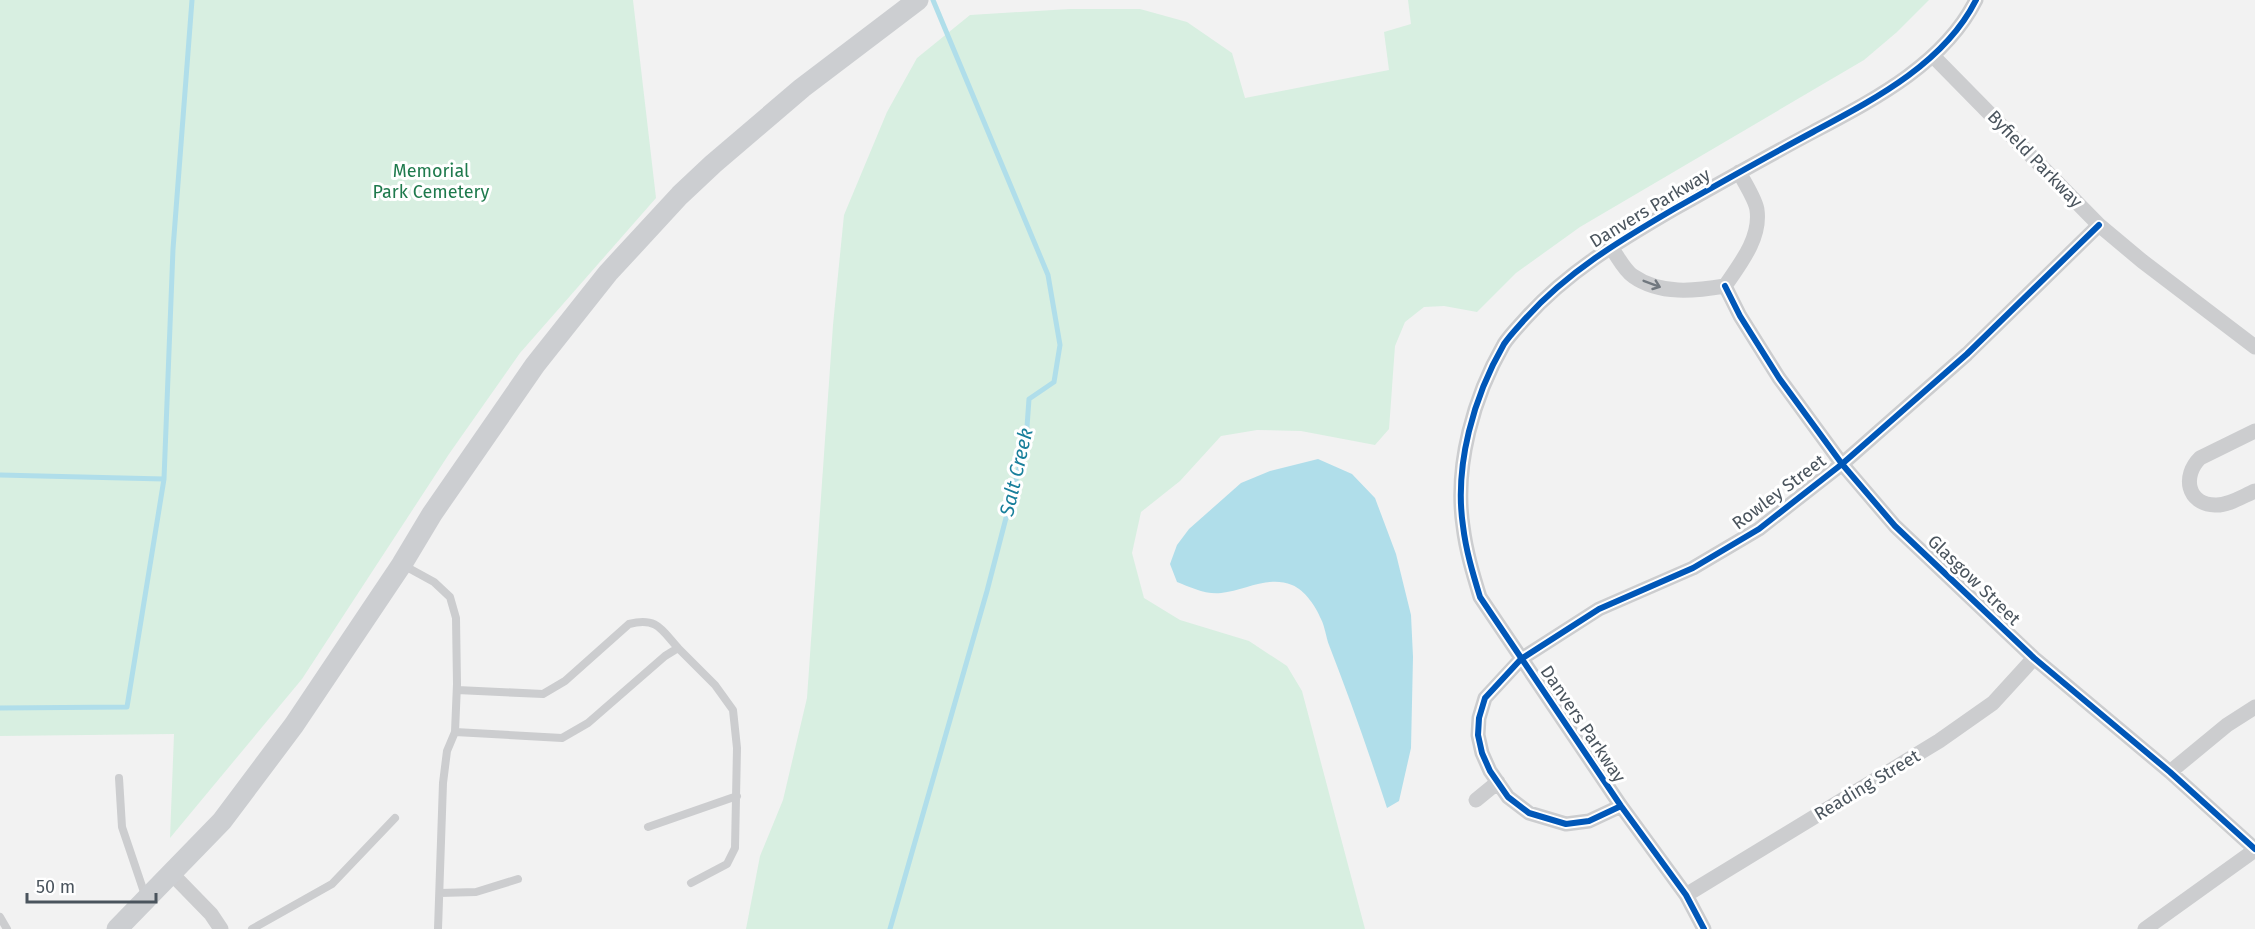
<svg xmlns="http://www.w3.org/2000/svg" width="2255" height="929" font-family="'Fira Sans',sans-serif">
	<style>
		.green { fill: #d8efe1 }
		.water { fill: #b0deea }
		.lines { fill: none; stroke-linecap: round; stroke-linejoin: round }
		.stream { stroke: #b0deea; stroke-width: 5 }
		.lane { stroke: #cccdcf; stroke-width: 8 }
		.street { stroke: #cccdcf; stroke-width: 15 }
		.secondary { stroke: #ccced1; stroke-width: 21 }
		.cycleway-casing { stroke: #fff; stroke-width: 10 }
		.cycleway { stroke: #0057b8; stroke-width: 6 }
		.oneway { stroke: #71787f }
		.labels { text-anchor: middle; stroke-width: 6; stroke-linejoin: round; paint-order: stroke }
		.street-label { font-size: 18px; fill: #4a545d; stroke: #fff }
		.park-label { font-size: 18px; fill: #1f7a4d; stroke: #fff }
		.water-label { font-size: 20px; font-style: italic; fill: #187f9b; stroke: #fff }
	</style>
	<rect width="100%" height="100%" fill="#f2f2f2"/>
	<path class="green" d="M0 0H633L656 198 520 353 449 454 302 679 170 838 174 734 0 736Z
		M1408 0H1929L1897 32 1864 60 1580 227 1516 273 1477 312 1444 306 1424 307 1405 322 1395 346 1389 429 1375 445 1301 431 1257 430 1221 436 1180 481 1141 512 1132 553 1144 598 1180 620 1249 641 1287 666 1302 691 1365 929H746L760 856 783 800 807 698 833 325 844 215 887 112 917 58 970 15 1070 9H1140L1187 22 1232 53 1245 98 1389 70 1384 32 1411 24Z"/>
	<path class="water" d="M1318 459 1352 474 1375 498 1396 554 1411 615 1413 657 1411 748 1399 801 1387 808C1369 753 1350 699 1329 645 1326 637 1325 627 1321 619 1316 607 1305 590 1292 585 1268 575 1244 591 1221 593 1206 595 1190 587 1177 582L1170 564 1177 545 1189 529 1241 483 1270 471Z"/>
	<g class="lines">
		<path class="stream" d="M0 475 164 479
			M0 708 127 707 164 479 173 249 192 0
			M890 929 987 591 1026 441 1029 399 1054 382 1060 345 1048 275 933 0"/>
		<path class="lane" d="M403 565 434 582 450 597 456 618 457 684 455 732 447 751 443 783 438 929
			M457 690 543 694 565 681 629 624C657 617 661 629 678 648
			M455 732 562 738 588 723 665 656 678 648 715 685 733 710 737 748 735 848 727 864 691 883
			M119 778 122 827 145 895
			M648 827 737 796
			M440 893 476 892 518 879
			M0 917 7 929
			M252 929 332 884 395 818"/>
		<path class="street" d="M1933 56 2099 225 2142 261 2255 347
			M1610 246C1617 255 1624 270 1633 276 1660 295 1695 291 1725 286 1740 264 1761 238 1757 210 1756 200 1744 182 1739 172
			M1725 286 1740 316 1779 378 1842 464 1895 526 2034 658 2170 772 2255 849
			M2255 431 2200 458C2182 476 2187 504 2215 505 2228 506 2243 496 2255 491
			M2170 772 2227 725 2255 707
			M1476 800 1498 782
			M1621 806 1589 821 1566 824 1529 813 1508 797 1490 771 1482 753 1478 735 1479 718 1485 698 1521 659 1599 609 1693 568 1759 529 1842 464 1967 354 2099 225
			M172 874 211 914 221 929
			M1686 895 1939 741 1993 703 2034 658
			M1704 929 1686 895 1621 806 1480 597C1473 574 1466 551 1463 526 1454 465 1474 396 1504 344 1510 335 1518 327 1525 319 1567 272 1619 241 1674 209 1720 183 1766 157 1813 132 1873 100 1944 64 1976 0
			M2145 929 2255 850"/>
		<path class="secondary" d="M117 929 222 821 294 725 402 564 432 514 535 365 608 273 680 195 713 164 802 88 918 0"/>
		<g class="cycleway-casing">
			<path id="cycleway" d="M1725 286 1740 316 1779 378 1842 464 1895 526 2034 658 2170 772 2255 849
				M1621 806 1589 821 1566 824 1529 813 1508 797 1490 771 1482 753 1478 735 1479 718 1485 698 1521 659 1599 609 1693 568 1759 529 1842 464 1967 354 2099 225
				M1704 929 1686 895 1621 806 1480 597C1473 574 1466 551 1463 526 1454 465 1474 396 1504 344 1510 335 1518 327 1525 319 1567 272 1619 241 1674 209 1720 183 1766 157 1813 132 1873 100 1944 64 1976 0"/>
		</g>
		<use href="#cycleway" class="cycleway"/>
	</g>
	<defs><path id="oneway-shaft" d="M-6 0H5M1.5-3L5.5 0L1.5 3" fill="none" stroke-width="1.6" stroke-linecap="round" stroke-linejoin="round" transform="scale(1.5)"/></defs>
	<use class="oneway" href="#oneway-shaft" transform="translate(1652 284) rotate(21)"/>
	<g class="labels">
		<g class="street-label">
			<text transform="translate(2035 159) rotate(46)" y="6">Byfield Parkway</text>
			<text transform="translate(1650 208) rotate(-31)" y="6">Danvers Parkway</text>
			<text transform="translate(1779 492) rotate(-37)" y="6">Rowley Street</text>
			<text transform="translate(1974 580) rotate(44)" y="6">Glasgow Street</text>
			<text transform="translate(1583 724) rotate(56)" y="6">Danvers Parkway</text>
			<text transform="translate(1867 785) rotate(-31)" y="6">Reading Street</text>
		</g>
		<g class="park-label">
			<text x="431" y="177">Memorial<tspan x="431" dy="21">Park Cemetery</tspan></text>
		</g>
		<g class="water-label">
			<text transform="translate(1016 472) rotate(-77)" y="7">Salt Creek</text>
		</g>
	</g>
	<path d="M27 893v9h129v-9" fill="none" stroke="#4a545d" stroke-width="3"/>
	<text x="36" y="893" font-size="18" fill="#4a545d" stroke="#ffffff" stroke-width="4.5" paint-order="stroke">50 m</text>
</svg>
